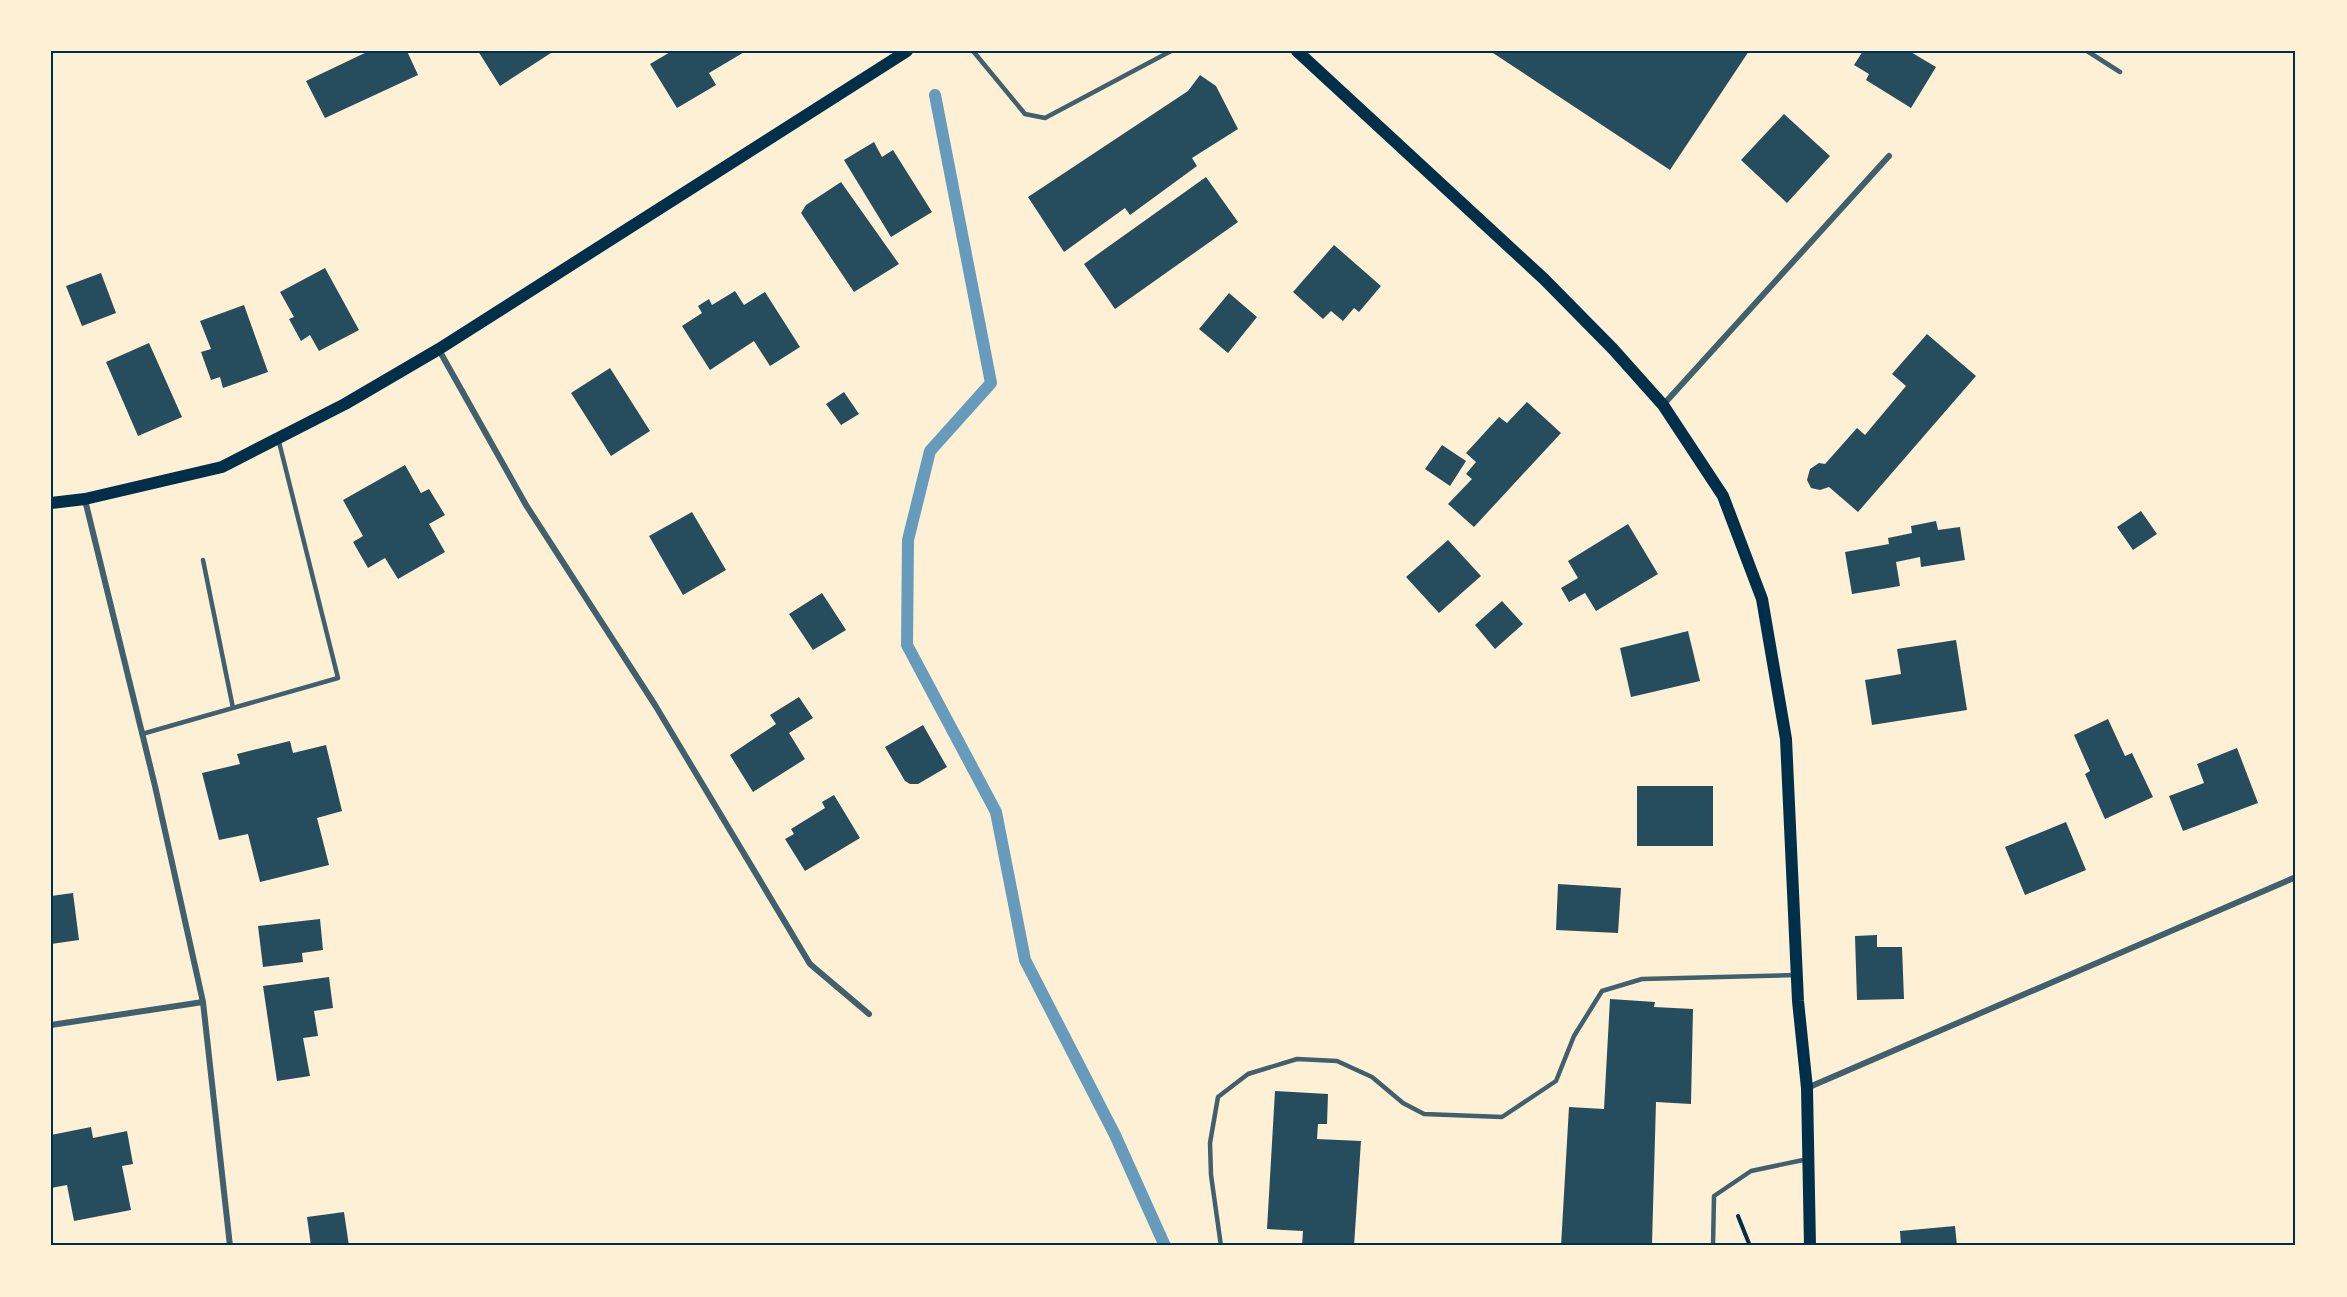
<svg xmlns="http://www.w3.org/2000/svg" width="2347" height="1297" font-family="Figtree,sans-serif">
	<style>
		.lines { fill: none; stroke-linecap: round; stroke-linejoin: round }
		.stream { stroke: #669bbc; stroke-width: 12 }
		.building { fill: #264d5e }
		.path { stroke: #003049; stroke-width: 4 }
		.service { stroke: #3f606c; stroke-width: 4.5 }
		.minor { stroke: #3f606c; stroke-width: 6 }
		.secondary { stroke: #003049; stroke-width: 12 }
		.neatline { fill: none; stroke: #003049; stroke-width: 2 }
	</style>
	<rect width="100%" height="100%" fill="#fdf0d5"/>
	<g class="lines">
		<path class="stream" d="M935 95 991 383 930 451 908 540 907 645 996 812 1025 960 1115 1135 1165 1246"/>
	</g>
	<path class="building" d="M369 51H407L418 75 325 118 306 81Z
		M478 51H554L500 86Z
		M672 51H746L709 73 716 85 677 108 650 64Z
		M1490 51H1749L1670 170Z
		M1863 51H1909L1936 67 1911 108 1866 80 1869 74 1854 65Z
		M1200 75 1216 86 1238 129 1192 158 1197 166 1130 215 1125 208 1064 252 1028 197 1188 91Z
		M1784 114 1830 156 1787 203 1741 160Z
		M874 142 882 157 893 150 932 212 891 237 844 160Z
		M1206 177 1238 222 1115 309 1084 264Z
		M841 182 899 264 854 292 801 213 806 205Z
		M1334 245 1381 286 1359 312 1354 308 1343 321 1331 311 1323 319 1293 292Z
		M325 268 359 330 319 351 310 335 301 341 289 319 294 317 280 292Z
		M101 273 116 313 82 326 66 286Z
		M735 291 744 305 765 292 800 347 770 366 754 341 710 370 682 326 702 313 698 306 709 299 712 305Z
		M1229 293 1257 317 1228 353 1199 329Z
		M244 305 268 372 223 388 220 377 211 380 201 352 211 349 200 321Z
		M1927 334 1976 376 1858 512 1829 487 1820 490 1811 488 1807 480 1810 469 1819 463 1825 464 1857 428 1865 435 1906 386 1892 374Z
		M149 343 182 417 138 436 106 362Z
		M610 368 650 431 611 456 571 393Z
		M844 392 859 414 841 425 826 404Z
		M1527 402 1561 433 1474 527 1448 504 1472 479 1466 474 1476 462 1466 453 1499 417 1507 423Z
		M1442 445 1466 461 1450 486 1425 469Z
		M405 465 421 493 429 489 445 515 429 524 445 552 398 579 385 558 368 568 353 542 363 536 343 500Z
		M2141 511 2157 534 2133 550 2117 527Z
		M692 512 726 570 683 595 649 536Z
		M1936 521 1938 530 1960 527 1965 560 1921 567 1920 557 1896 562 1900 586 1852 594 1845 552 1889 544 1888 538 1912 533 1911 526Z
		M1628 524 1658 574 1596 611 1585 593 1569 602 1561 588 1578 578 1568 561Z
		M1448 540 1481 576 1439 613 1406 577Z
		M822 593 846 630 813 650 789 614Z
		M1502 601 1523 624 1495 649 1475 625Z
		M1688 631 1700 681 1631 697 1620 648Z
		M1956 640 1967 710 1872 725 1865 680 1901 674 1897 649Z
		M799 697 813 718 789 733 805 759 753 792 730 755 776 724 770 715Z
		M2108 719 2125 756 2132 753 2153 797 2105 819 2085 774 2090 771 2074 735Z
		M923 725 947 767 918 784H910L905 781 885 747Z
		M290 741 293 753 326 745 342 811 317 818 329 865 260 882 248 834 219 840 202 773 240 764 237 754Z
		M2237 748 2258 803 2183 831 2169 796 2204 783 2197 764Z
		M1637 786H1713V846H1637Z
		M834 795 860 838 805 871 785 839 794 834 791 829 825 808 822 802Z
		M2066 822 2086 870 2025 895 2005 847Z
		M1558 884 1621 888 1618 933 1556 930Z
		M73 893 79 940 51 944V896Z
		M320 919 323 950 302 953 303 962 263 967 258 926Z
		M1877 935V947H1902L1904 999 1857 1000 1855 936Z
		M329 977 333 1008 314 1011 318 1036 303 1038 310 1076 277 1081 263 986Z
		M1610 999 1655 1002 1654 1007 1693 1009 1691 1104 1656 1102 1652 1244 1658 1246H1561L1569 1107 1604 1109Z
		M1275 1091 1328 1094 1327 1124H1318L1317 1139 1361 1141 1354 1246H1302L1303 1231 1267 1229Z
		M91 1127 93 1138 127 1131 133 1164 122 1166 131 1210 74 1221 67 1185 51 1188V1135Z
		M344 1212 349 1246H311L307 1217Z
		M1955 1226 1957 1246H1901L1900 1231Z"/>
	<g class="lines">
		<path class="path" d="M1738 1216 1750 1246"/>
		<path class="service" d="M973 51 1025 114 1045 118 1171 51
			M2087 51 2120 72
			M203 560 233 708
			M142 734 338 678 278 438
			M1221 1246 1211 1175 1210 1143 1218 1097 1248 1074 1297 1059 1337 1061 1372 1077 1403 1103 1424 1114 1502 1117 1556 1081 1574 1036 1602 991 1642 979 1796 975
			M1713 1246 1714 1196 1751 1171 1808 1159"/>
		<path class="minor" d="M439 350 526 505 655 705 810 964 869 1014
			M1663 405 1889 156
			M85 500 155 786 203 1002 230 1246
			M51 1025 203 1002
			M1807 1088 2296 877"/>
		<path class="secondary" d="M1297 51 1544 279 1613 349 1663 405 1723 496 1762 599 1786 739 1798 1001 1807 1088 1810 1246
			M51 503 85 499 222 467 345 404 439 349 907 51"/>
	</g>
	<rect width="2347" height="1297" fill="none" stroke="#fdf0d5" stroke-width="105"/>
	<rect x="52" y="52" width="2242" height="1192" class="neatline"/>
</svg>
